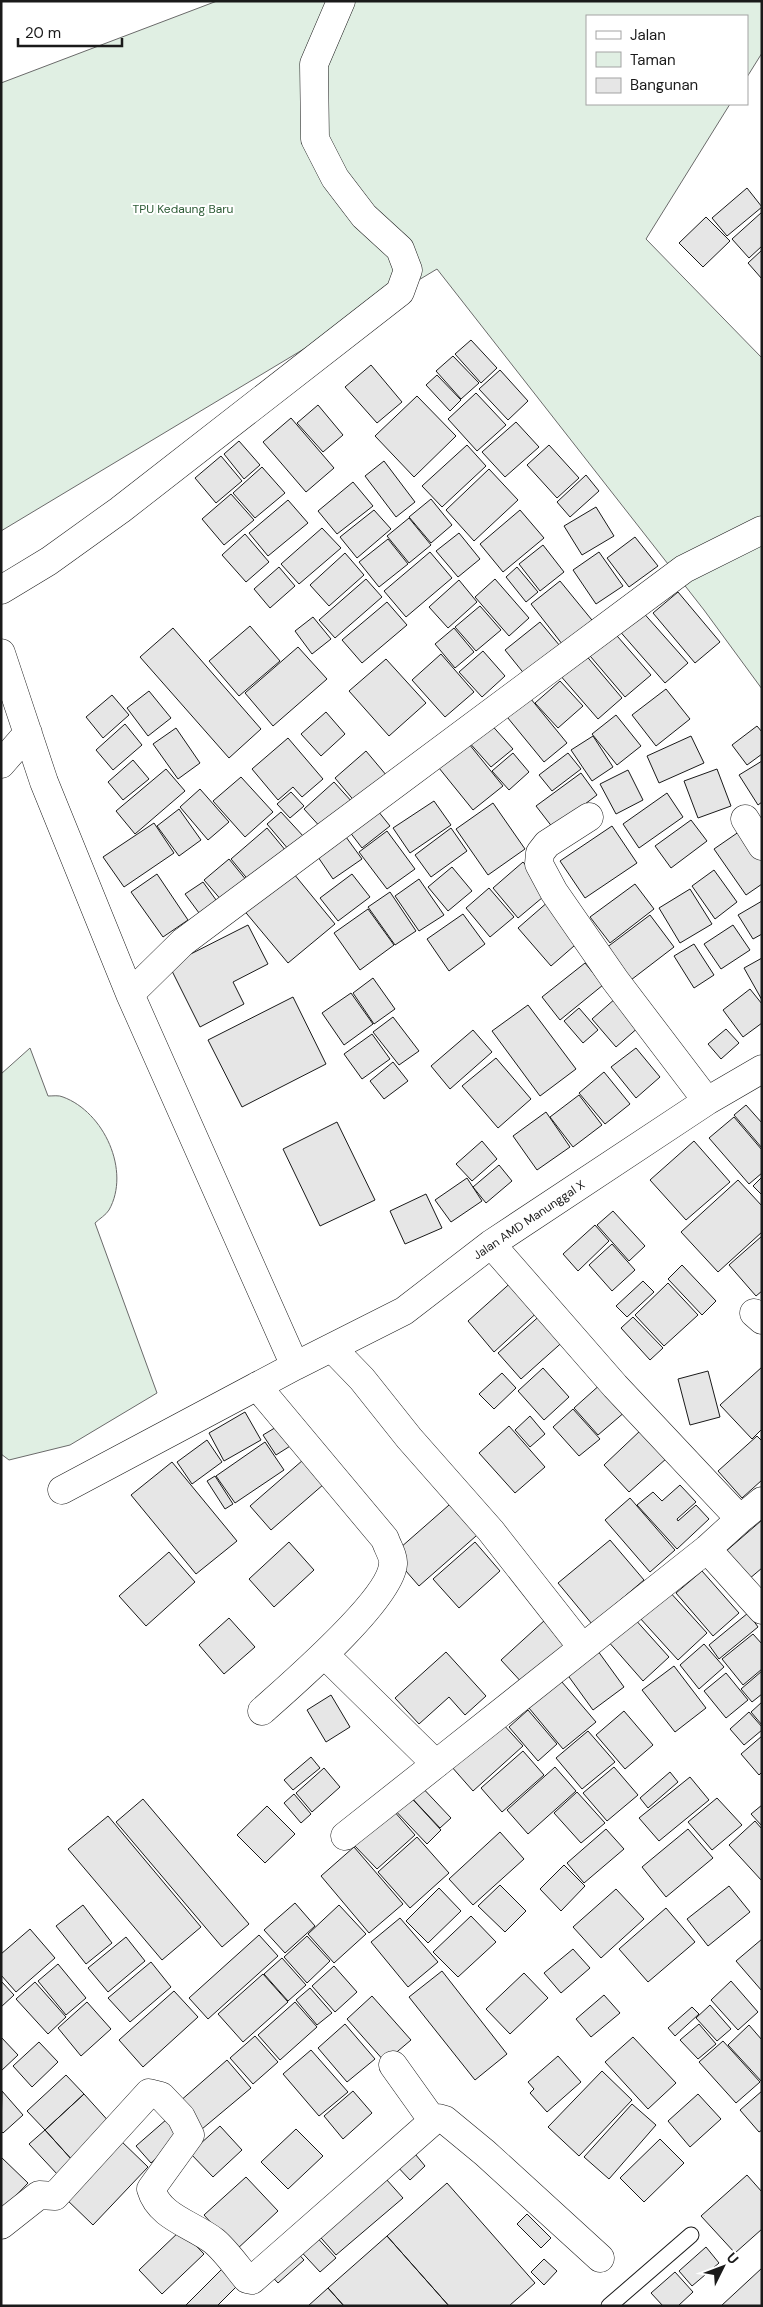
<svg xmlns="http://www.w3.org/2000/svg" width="763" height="2307" font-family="'DM Sans',sans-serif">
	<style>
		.green { fill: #e0efe3; stroke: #6a6a6a }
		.building { fill: #e6e6e6; stroke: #1a1a1a }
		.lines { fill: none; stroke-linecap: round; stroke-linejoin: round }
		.lane-casing { stroke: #1a1a1a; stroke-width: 17 }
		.street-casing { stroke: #1a1a1a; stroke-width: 29 }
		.lane { stroke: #fff; stroke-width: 15 }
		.street { stroke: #fff; stroke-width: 28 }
		.labels { text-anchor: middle; stroke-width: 4; stroke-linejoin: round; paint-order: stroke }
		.park-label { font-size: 12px; fill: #2b5a34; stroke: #fff }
		.street-label { font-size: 12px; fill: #1a1a1a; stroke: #fff }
	</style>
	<rect width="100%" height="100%" fill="#fff"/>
	<path class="green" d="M217 1H762V53L747 77V16H587V104H730L646 239 762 358V689L704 610 437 269 1 531V83Z
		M30 1048 48 1096C53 1096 59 1095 63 1097 104 1112 131 1171 109 1210 106 1215 99 1219 95 1223L157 1393 70 1445 9 1460 1 1454V1074Z"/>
	<path class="building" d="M747 188 762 207 727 236 712 218Z
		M762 212V246L749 258 732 239Z
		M706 217 730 241 703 267 679 243Z
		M762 250V279L748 263Z
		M471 340 497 368 481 383 455 354Z
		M453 356 479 383 461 399 436 371Z
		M371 365 402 402 377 423 345 387Z
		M500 370 528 401 508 420 479 389Z
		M437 375 461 400 450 411 426 385Z
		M476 393 506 425 477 451 448 419Z
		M417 396 456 436 414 477 375 436Z
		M318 405 343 435 323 452 297 423Z
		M291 418 334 468 306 492 263 442Z
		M516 422 539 447 505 477 482 452Z
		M239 441 260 465 244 479 224 454Z
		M467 445 486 466 442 507 422 486Z
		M549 445 579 478 557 498 527 465Z
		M221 456 242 481 216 503 195 478Z
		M384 461 415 502 396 517 365 476Z
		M262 467 285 493 255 518 233 493Z
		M489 469 518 500 474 541 446 510Z
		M586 475 599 491 570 517 557 502Z
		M353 482 373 506 337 534 318 511Z
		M231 494 254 520 224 545 202 519Z
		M431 499 452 525 431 543 409 517Z
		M288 500 308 523 268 556 249 533Z
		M596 507 614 536 582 555 564 526Z
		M374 510 391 529 357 558 340 537Z
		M520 510 544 538 503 572 480 544Z
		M409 518 431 545 409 563 387 536Z
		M322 528 341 548 299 584 281 564Z
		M459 533 480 559 458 577 436 551Z
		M245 534 269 562 246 582 222 555Z
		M635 537 658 566 629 587 607 558Z
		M388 539 408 564 379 587 359 562Z
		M543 545 564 572 540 591 519 564Z
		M430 552 452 578 406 617 384 591Z
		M599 552 623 586 596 604 573 570Z
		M345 553 364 575 329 606 310 585Z
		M279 567 295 586 270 608 254 589Z
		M517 567 538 592 526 602 506 577Z
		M366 579 382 597 335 638 319 620Z
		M495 579 529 618 509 636 475 597Z
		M459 580 477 602 448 628 429 607Z
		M560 581 596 625 566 649 531 604Z
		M678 592 720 642 695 663 653 613Z
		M387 602 407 625 362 663 342 640Z
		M480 606 501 630 476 651 455 627Z
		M640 609 688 663 665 683 617 628Z
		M313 617 331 639 312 654 295 631Z
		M540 622 565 652 530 681 505 650Z
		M250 626 280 661 239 696 209 661Z
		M173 628 261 729 229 758 140 657Z
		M454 628 474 652 455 668 435 644Z
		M611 629 651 675 625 697 585 650Z
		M298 647 327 679 273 726 245 693Z
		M483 651 505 676 482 697 459 672Z
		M584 653 622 698 598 719 559 674Z
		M441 654 474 692 445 717 412 680Z
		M386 659 426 703 389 736 349 691Z
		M560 681 583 706 558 728 535 703Z
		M666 689 690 719 656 746 632 715Z
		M149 691 171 718 148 736 127 708Z
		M526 693 567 743 544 762 503 712Z
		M112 695 129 715 103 738 86 717Z
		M326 712 345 734 321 756 301 734Z
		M616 715 641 746 617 765 592 734Z
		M488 721 513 749 491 767 467 740Z
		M125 724 142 745 113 770 96 750Z
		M757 726 762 732V754L747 765 732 745Z
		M176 728 200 763 178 779 153 744Z
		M593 736 613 767 592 781 571 750Z
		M691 736 704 763 659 783 647 756Z
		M288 738 323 779 302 797 293 787 278 800 252 769Z
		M469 744 503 786 473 810 439 768Z
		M366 751 387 776 356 803 335 778Z
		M513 753 529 772 509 790 492 771Z
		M568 753 581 769 552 791 539 775Z
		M133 760 149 779 123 800 108 782Z
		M762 761V802L758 805 739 775Z
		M166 769 185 791 135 834 116 811Z
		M717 769 731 806 698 818 684 781Z
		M628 770 643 800 616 814 600 784Z
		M581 773 597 795 553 828 536 806Z
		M241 777 273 812 245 837 213 801Z
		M334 782 353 803 323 830 304 809Z
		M200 789 229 822 208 840 180 807Z
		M291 792 304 806 290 818 277 804Z
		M667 793 683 817 639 848 623 824Z
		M434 801 451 825 410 853 393 828Z
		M493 803 525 849 488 875 456 829Z
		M374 806 390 826 362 848 346 827Z
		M179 809 201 840 179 856 157 826Z
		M281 812 304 837 289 850 267 824Z
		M691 820 707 841 671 868 655 846Z
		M154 823 174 853 124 887 103 857Z
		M612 826 637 863 585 898 560 861Z
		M267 828 286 851 250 882 231 859Z
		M451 828 467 851 431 877 415 855Z
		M743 829 762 856V884L746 895 714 849Z
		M387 831 415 869 387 889 359 852Z
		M346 837 362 859 333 879 318 857Z
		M229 859 247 881 223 902 204 880Z
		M523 862 549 892 518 918 493 888Z
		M452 867 472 891 448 911 428 887Z
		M289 868 335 924 288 963 242 908Z
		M714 870 737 902 715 919 692 886Z
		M157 874 188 920 163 937 131 892Z
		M352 874 370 897 338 921 320 898Z
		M419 879 444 915 419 931 395 896Z
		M203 882 219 904 202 917 185 894Z
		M635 884 654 909 610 943 590 917Z
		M489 888 514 917 490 937 466 908Z
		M690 889 712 924 680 943 659 908Z
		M390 892 416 931 395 945 368 907Z
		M549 901 582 939 551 966 518 928Z
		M762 901V934L753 939 738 915Z
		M368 909 394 945 360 970 334 933Z
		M463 914 485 944 449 971 427 939Z
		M650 915 674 947 627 983 602 951Z
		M248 925 268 964 233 982 244 1004 200 1027 169 965Z
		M733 925 750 950 721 969 704 944Z
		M694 944 714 975 694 988 674 956Z
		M762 958V1000L744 968Z
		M585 963 603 985 560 1020 542 997Z
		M373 978 395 1009 374 1024 353 993Z
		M750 989 762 1004V1023L743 1037 723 1010Z
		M351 993 373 1024 344 1045 322 1013Z
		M293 997 326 1064 242 1107 208 1040Z
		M616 998 640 1026 616 1047 592 1019Z
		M528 1005 576 1069 540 1096 492 1031Z
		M579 1008 598 1030 583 1043 564 1021Z
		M393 1017 419 1051 399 1065 373 1032Z
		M726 1029 739 1043 721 1059 708 1044Z
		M473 1030 492 1052 450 1089 431 1066Z
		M372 1034 390 1059 362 1079 344 1054Z
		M636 1048 660 1077 636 1098 611 1067Z
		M496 1058 531 1099 498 1128 462 1086Z
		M393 1062 408 1081 384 1099 370 1081Z
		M604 1072 630 1104 605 1124 579 1093Z
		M579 1095 602 1125 573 1147 550 1117Z
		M746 1105 762 1123V1148L734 1115Z
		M546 1112 570 1147 537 1170 513 1136Z
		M734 1117 762 1150V1173L749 1184 709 1138Z
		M337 1122 375 1200 320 1226 283 1149Z
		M482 1141 497 1159 472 1181 456 1164Z
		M694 1141 730 1182 686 1220 650 1180Z
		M499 1165 512 1181 486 1203 473 1187Z
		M762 1177V1195L753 1186Z
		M467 1178 482 1201 451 1222 435 1200Z
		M738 1180 762 1206V1232L718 1272 681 1232Z
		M426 1194 442 1228 405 1244 390 1211Z
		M613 1211 645 1246 629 1261 597 1225Z
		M595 1225 609 1241 578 1271 563 1254Z
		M762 1236V1291L756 1296 729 1265Z
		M612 1244 635 1270 612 1291 589 1265Z
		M682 1265 716 1301 702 1315 668 1279Z
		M515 1279 542 1308 494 1352 468 1321Z
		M643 1281 654 1292 627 1317 616 1306Z
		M668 1283 698 1315 664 1346 635 1315Z
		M544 1312 567 1338 521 1379 498 1353Z
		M633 1317 663 1348 650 1360 621 1328Z
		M762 1367V1429L752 1439 720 1405Z
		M543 1368 569 1397 544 1420 518 1391Z
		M708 1371 720 1417 690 1425 678 1379Z
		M502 1373 516 1388 494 1409 479 1394Z
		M602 1383 626 1411 598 1435 574 1408Z
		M573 1409 600 1439 579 1456 553 1427Z
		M245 1412 261 1440 224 1461 209 1433Z
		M530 1416 545 1434 530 1447 515 1430Z
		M283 1423 295 1443 276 1455 263 1435Z
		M509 1426 545 1467 515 1493 479 1453Z
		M641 1430 667 1458 629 1492 604 1465Z
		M757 1436 762 1441V1480L742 1498 718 1471Z
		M207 1440 222 1462 192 1484 177 1462Z
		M265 1442 284 1470 235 1503 216 1476Z
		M303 1460 324 1484 271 1530 250 1506Z
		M172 1462 237 1541 196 1574 131 1495Z
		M215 1476 233 1504 225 1509 207 1481Z
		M680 1485 696 1502 677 1519 678 1521 696 1505 709 1519 677 1549 637 1505 653 1492 662 1501Z
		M457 1498 484 1529 419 1586 392 1555Z
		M630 1498 675 1550 650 1572 605 1520Z
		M762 1520V1568L749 1579 725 1552Z
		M610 1540 644 1580 592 1624 558 1583Z
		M289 1542 314 1570 274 1607 249 1579Z
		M475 1542 500 1571 459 1608 433 1579Z
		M169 1552 195 1582 146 1626 119 1596Z
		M702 1571 739 1613 713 1636 676 1593Z
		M668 1590 707 1633 678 1660 639 1617Z
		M748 1613 758 1627 719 1659 709 1645Z
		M633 1617 669 1657 643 1681 607 1640Z
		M229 1618 255 1647 224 1674 199 1645Z
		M545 1620 569 1646 525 1686 501 1660Z
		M753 1634 762 1644V1669L743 1685 722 1659Z
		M704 1644 724 1667 699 1689 680 1665Z
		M595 1647 624 1687 593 1710 564 1670Z
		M446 1652 486 1696 465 1715 449 1697 419 1724 395 1698Z
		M674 1666 706 1708 675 1732 642 1690Z
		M762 1671V1694L752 1702 741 1689Z
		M726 1673 748 1700 726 1718 704 1691Z
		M556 1675 596 1722 563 1749 524 1702Z
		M331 1695 350 1727 326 1742 307 1710Z
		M762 1702V1725L751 1712Z
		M528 1710 557 1744 538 1761 509 1727Z
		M624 1711 653 1745 625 1769 596 1735Z
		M749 1712 762 1727V1730L744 1745 730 1729Z
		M501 1722 523 1746 473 1791 451 1766Z
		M588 1731 615 1762 582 1789 556 1758Z
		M762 1736V1772L759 1775 741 1754Z
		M523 1751 544 1775 502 1812 481 1788Z
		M311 1757 320 1768 293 1790 284 1780Z
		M555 1767 576 1791 528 1834 507 1810Z
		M614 1767 638 1795 607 1821 583 1793Z
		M324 1768 340 1787 312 1812 296 1793Z
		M670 1772 678 1782 648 1808 640 1798Z
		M690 1777 709 1800 659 1841 639 1818Z
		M418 1783 451 1818 440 1828 407 1793Z
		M406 1792 441 1830 427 1844 391 1806Z
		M577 1792 605 1823 581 1843 554 1813Z
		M294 1794 311 1814 301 1823 284 1803Z
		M717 1798 742 1825 712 1850 688 1822Z
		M143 1799 249 1924 222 1947 116 1822Z
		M762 1805V1826L751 1814Z
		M267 1806 295 1834 265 1863 237 1835Z
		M393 1810 415 1835 377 1869 354 1845Z
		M108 1816 201 1927 162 1960 68 1849Z
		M755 1821 762 1829V1881L729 1845Z
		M606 1829 624 1849 584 1883 567 1863Z
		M688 1829 713 1858 666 1897 642 1867Z
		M500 1832 524 1859 473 1905 449 1879Z
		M417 1837 449 1873 410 1908 378 1872Z
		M354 1847 403 1904 369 1933 321 1876Z
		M564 1865 585 1886 561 1911 540 1889Z
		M500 1885 526 1911 505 1932 478 1906Z
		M729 1886 750 1912 708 1946 687 1919Z
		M439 1888 461 1911 428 1943 406 1921Z
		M616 1889 644 1919 601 1958 573 1927Z
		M295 1903 315 1926 285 1953 264 1930Z
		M83 1905 112 1943 86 1964 56 1926Z
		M339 1905 366 1934 334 1963 308 1934Z
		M666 1908 695 1942 648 1982 619 1949Z
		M471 1916 496 1942 458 1977 433 1952Z
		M400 1918 438 1962 408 1987 371 1942Z
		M30 1929 55 1958 16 1992 1 1975V1954Z
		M259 1935 278 1956 208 2019 189 1998Z
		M307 1936 330 1961 307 1983 284 1957Z
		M126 1937 145 1961 108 1992 88 1968Z
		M762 1939V1991L736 1961Z
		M573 1949 590 1968 561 1993 544 1973Z
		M282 1958 306 1985 288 2001 264 1974Z
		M151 1962 171 1987 130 2022 108 1998Z
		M58 1964 86 1998 66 2015 38 1981Z
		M334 1966 357 1992 335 2012 312 1986Z
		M442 1971 507 2054 475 2080 409 1997Z
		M524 1973 548 1998 510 2034 486 2009Z
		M263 1974 288 2002 243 2042 218 2014Z
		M1 1981 14 1995 1 2007Z
		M731 1981 758 2012 738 2030 711 2000Z
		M35 1982 66 2017 48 2034 16 1999Z
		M310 1988 332 2013 317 2025 296 2000Z
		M174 1991 198 2017 143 2067 119 2040Z
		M604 1995 620 2013 591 2037 576 2019Z
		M372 1996 411 2040 385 2062 347 2019Z
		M87 2002 111 2029 81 2056 58 2028Z
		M295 2002 317 2027 280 2060 258 2035Z
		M710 2005 731 2029 717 2041 696 2018Z
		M692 2007 699 2014 675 2036 668 2028Z
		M345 2024 375 2059 347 2082 318 2048Z
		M699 2024 716 2044 698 2059 680 2040Z
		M749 2025 762 2040V2082L728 2045Z
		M255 2036 278 2062 253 2084 230 2058Z
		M1 2037 18 2055 1 2071Z
		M633 2037 676 2083 648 2109 605 2062Z
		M723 2041 760 2082 736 2103 699 2062Z
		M39 2042 58 2062 32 2087 13 2066Z
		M311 2050 348 2092 319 2116 283 2074Z
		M558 2056 581 2082 547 2112 530 2093 534 2089 528 2082Z
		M227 2060 251 2088 202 2129 179 2102Z
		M602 2071 632 2100 579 2156 548 2127Z
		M66 2075 84 2094 45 2130 27 2111Z
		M2 2091 23 2115 3 2133 1 2131Z
		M353 2091 372 2113 343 2139 324 2116Z
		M762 2091V2130L759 2132 740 2110Z
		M84 2094 112 2125 73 2161 45 2130Z
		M698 2094 721 2119 690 2147 668 2121Z
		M632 2104 656 2125 609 2179 584 2157Z
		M167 2119 182 2136 151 2163 136 2146Z
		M220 2126 242 2150 213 2177 190 2153Z
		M296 2129 323 2156 288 2189 261 2162Z
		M45 2130 73 2161 58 2175 29 2144Z
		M119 2139 148 2167 93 2225 64 2197Z
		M660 2139 684 2163 644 2202 620 2178Z
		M411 2149 425 2166 410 2180 395 2164Z
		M1 2157 28 2183 4 2208 1 2205Z
		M378 2170 403 2198 336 2255 315 2231Z
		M747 2175 762 2192V2229L735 2253 701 2216Z
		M246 2177 278 2211 236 2250 204 2215Z
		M447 2183 535 2283 509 2306H449L387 2236Z
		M527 2214 551 2238 541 2248 517 2224Z
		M181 2230 204 2254 162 2294 139 2270Z
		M311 2231 336 2258 320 2272 295 2245Z
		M387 2236 449 2306H344L328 2288Z
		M292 2247 304 2260 278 2283 266 2270Z
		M706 2247 719 2263 692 2286 679 2271Z
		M544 2259 557 2271 544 2285 531 2272Z
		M224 2267 240 2283 217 2306H185Z
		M762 2268V2306H721Z
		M675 2272 693 2292 678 2306H663L651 2293Z
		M328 2288 344 2306H308Z"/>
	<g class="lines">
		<g class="lane-casing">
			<path id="lane" d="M609 2306 691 2235"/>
		</g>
		<g class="street-casing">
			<path id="street" d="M1 590 49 561 120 510 400 292 408 270 400 249 364 216 335 178 315 139 314 64 341 1
				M1 653 44 782 130 994 295 1366 62 1490
				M1 764 28 733
				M589 817 547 844 540 853 539 864 554 892 615 980 707 1101
				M745 819 762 846
				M130 994 183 942 684 569 762 530
				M754 1313 762 1320
				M332 1348 362 1379 409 1438 491 1531 582 1647
				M295 1366 404 1311 491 1244 707 1101 762 1069
				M257 1386 385 1539C387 1546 394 1557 393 1564 391 1599 290 1686 262 1711
				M740 1519 762 1501
				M707 1549 762 1610
				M325 1655 436 1764 345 1836
				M436 1764 707 1549 740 1519 615 1386 491 1244
				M393 2065 433 2121 438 2118 445 2120 485 2153 600 2258
				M1 2225 39 2195 55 2196 149 2093 161 2096 181 2117 190 2135 151 2189C159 2217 192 2224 214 2241 226 2251 237 2267 247 2279L252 2280 433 2121"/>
		</g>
		<use href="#lane" class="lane"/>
		<use href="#street" class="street"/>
	</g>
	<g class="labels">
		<g class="park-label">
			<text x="183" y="213">TPU Kedaung Baru</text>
		</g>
		<g class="street-label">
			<text transform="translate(529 1220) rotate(-34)" y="4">Jalan AMD Manunggal X</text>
		</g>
	</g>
	<rect width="763" height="2307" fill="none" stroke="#1a1a1a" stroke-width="5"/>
	<rect x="586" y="15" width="162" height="90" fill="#ffffff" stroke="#a3a3a3"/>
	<rect x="596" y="31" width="25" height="8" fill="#ffffff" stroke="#a3a3a3"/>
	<text x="630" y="40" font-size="15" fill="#1a1a1a">Jalan</text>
	<rect x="596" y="52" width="25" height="15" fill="#e0efe3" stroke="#a3a3a3"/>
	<text x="630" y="65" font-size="15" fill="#1a1a1a">Taman</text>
	<rect x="596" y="78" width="25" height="15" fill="#e6e6e6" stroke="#a3a3a3"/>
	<text x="630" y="90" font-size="15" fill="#1a1a1a">Bangunan</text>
	<g transform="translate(723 2267) rotate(48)" stroke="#ffffff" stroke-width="4" paint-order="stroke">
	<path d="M0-4L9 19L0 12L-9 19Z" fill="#1a1a1a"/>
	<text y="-8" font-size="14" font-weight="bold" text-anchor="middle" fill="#1a1a1a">U</text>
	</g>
	<path d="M18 38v8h104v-8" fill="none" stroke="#1a1a1a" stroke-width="2.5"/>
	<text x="25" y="38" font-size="15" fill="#1a1a1a" stroke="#ffffff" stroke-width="4" paint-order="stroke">20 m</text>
</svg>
